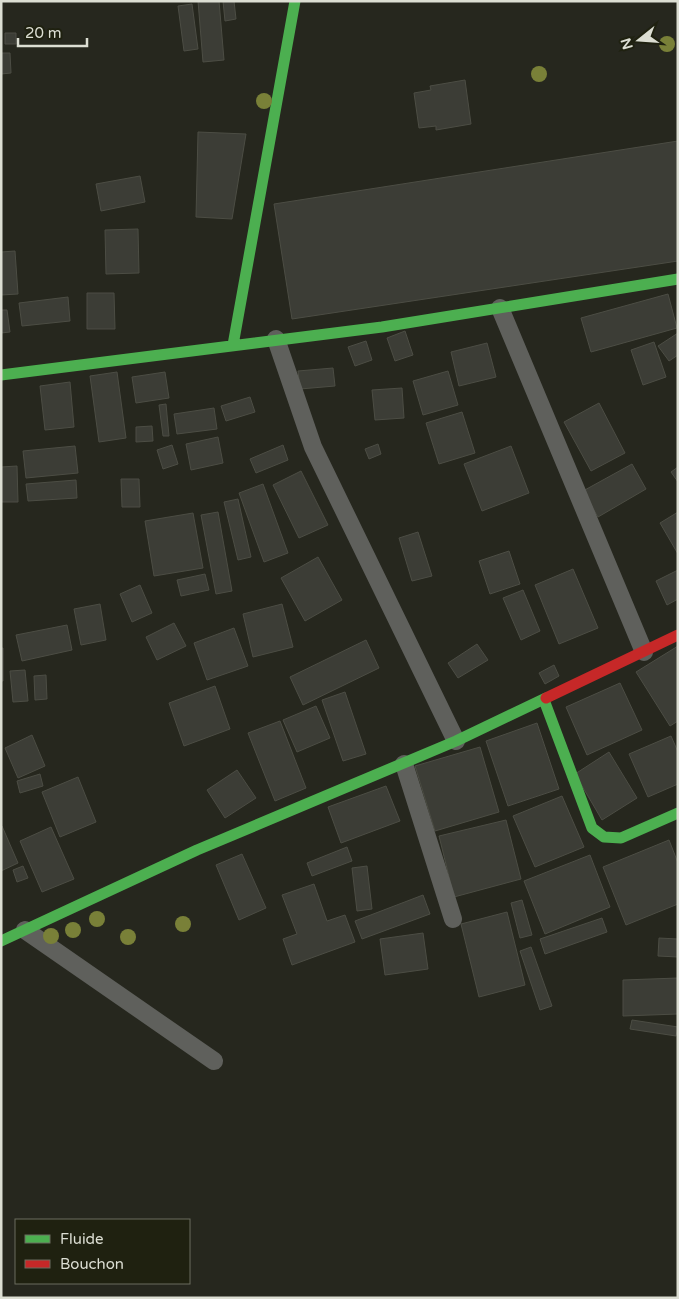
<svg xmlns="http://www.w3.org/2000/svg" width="679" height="1299" font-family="'Varela Round',sans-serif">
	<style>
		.building { fill: #3c3d36; stroke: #4c4d44 }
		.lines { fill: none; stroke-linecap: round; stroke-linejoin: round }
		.street { stroke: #5f605c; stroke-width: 18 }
		.fast { stroke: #4caf50; stroke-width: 11 }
		.jam { stroke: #c62828; stroke-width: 11 }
		.tree { fill: #798038 }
	</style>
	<rect width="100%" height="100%" fill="#26271e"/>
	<path class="building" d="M198 1H219L224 60 203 62Z
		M223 1H234L236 19 225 21Z
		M192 4 198 49 184 51 178 6Z
		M5 33H16V44H5Z
		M1 53H10L11 73 1 74Z
		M465 80 471 124 436 130V126L419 128 414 93 431 90 430 86Z
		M198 132 246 134 232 219 196 217Z
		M678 141V261L292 319 274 204Z
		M140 176 145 202 101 211 96 184Z
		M138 229 139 273 106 274 105 230Z
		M15 251 18 294 1 295V252Z
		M87 293H114L115 329H87Z
		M668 294 677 328 591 352 581 318Z
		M68 297 70 321 22 326 19 303Z
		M1 310H7L10 332 1 333Z
		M405 331 413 355 395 361 387 338Z
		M678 333V355L669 361 658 346Z
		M366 341 372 360 355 366 348 347Z
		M654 342 666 377 643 385 631 350Z
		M487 343 496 377 459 386 451 352Z
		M333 368 335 386 300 389 298 371Z
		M448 371 458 405 423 415 413 381Z
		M117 372 126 438 99 442 90 376Z
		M165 372 169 398 136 403 132 377Z
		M70 382 74 427 45 430 40 386Z
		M402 388 404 418 375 420 372 390Z
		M250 397 255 412 226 421 221 406Z
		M599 403 625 453 591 471 564 422Z
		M166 404 169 436H163L159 405Z
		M214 408 217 429 177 434 174 414Z
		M462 412 475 453 439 464 426 423Z
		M152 426 153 441 136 442V427Z
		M218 437 223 463 191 470 186 444Z
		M378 444 381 454 369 459 365 449Z
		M172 445 178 464 163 469 157 450Z
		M283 445 288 460 256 473 250 459Z
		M75 446 78 473 26 478 23 451Z
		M511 446 529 493 482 511 464 464Z
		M632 464 646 489 598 517 583 491Z
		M17 466 18 502H1V467Z
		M678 467V482L671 472Z
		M301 471 328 525 299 538 273 485Z
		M121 479H139L140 507H122Z
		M76 480 77 498 28 501 26 484Z
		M263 484 288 553 264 562 239 493Z
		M238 499 251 557 238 560 224 502Z
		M218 512 232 591 216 594 201 515Z
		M678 512V554L660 523Z
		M193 513 203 568 154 576 145 521Z
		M418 532 432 576 412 581 399 538Z
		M509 551 520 584 490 594 479 561Z
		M318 557 342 600 305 621 281 578Z
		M573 569 598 628 559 644 535 585Z
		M678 570V599L667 605 656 581Z
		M205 574 209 590 181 596 177 580Z
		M140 585 152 613 132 622 120 594Z
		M523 590 540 631 521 640 503 598Z
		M100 604 106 640 81 645 74 609Z
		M282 604 293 647 253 657 243 614Z
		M174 623 186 646 157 660 146 637Z
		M67 625 72 650 22 661 16 635Z
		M234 628 248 666 207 680 194 643Z
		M366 640 379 668 303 705 290 677Z
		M477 644 488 660 458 678 448 663Z
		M678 646V721L670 726 636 672Z
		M1 648H3V681H1Z
		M554 665 559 676 545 684 539 673Z
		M25 670 28 701 13 702 10 671Z
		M46 675 47 699 35 700 34 676Z
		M620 683 642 730 587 755 566 707Z
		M215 686 230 729 184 746 169 703Z
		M345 692 366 754 343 761 322 700Z
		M316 706 330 738 297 752 283 720Z
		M280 721 306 788 275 801 248 733Z
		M537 723 559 789 508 806 486 741Z
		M32 735 45 766 18 778 5 748Z
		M671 736 678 752V784L648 797 629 754Z
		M480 747 499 812 435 831 415 766Z
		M609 752 637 798 602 820 575 774Z
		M237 770 256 798 225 818 207 790Z
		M40 774 43 786 20 793 17 781Z
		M78 777 96 822 60 837 42 792Z
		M386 786 400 821 341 843 328 807Z
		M562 796 584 847 535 867 513 816Z
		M506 820 521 879 454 897 439 836Z
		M2 826 18 863 1 871V826Z
		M51 827 74 879 42 892 20 841Z
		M669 840 678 863V904L626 925 603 867Z
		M347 847 352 861 312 876 307 863Z
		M242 854 266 908 239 920 216 865Z
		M590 855 610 907 545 934 524 881Z
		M23 866 28 878 17 882 13 870Z
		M367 866 372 909 357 911 352 868Z
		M314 884 327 921 345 915 355 942 292 965 283 939 297 934 282 895Z
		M423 895 430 914 362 939 355 921Z
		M522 900 532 935 520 938 511 903Z
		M507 912 525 985 479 997 461 924Z
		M602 918 607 932 545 954 540 939Z
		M423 933 428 969 385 975 380 939Z
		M659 938 678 939V957L658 956Z
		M531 947 552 1006 540 1010 520 951Z
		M678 978V1014L623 1016V980Z
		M632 1020 678 1027 676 1036 630 1029Z"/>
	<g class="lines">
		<path class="street" d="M500 308 644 652
			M276 339 313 447 456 741
			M404 764 453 919
			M25 930 214 1061"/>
		<path class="fast" d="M233 345 295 1
			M1 375 382 327 678 279
			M544 700 592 828 604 837 621 838 678 813
			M1 941 197 850 456 741 546 698"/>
		<path class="jam" d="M546 698 678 635"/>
	</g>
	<g class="tree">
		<circle cx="667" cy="44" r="8"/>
		<circle cx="539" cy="74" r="8"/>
		<circle cx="264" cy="101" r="8"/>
		<circle cx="97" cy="919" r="8"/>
		<circle cx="183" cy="924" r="8"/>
		<circle cx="73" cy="930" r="8"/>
		<circle cx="51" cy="936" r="8"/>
		<circle cx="128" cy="937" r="8"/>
	</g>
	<rect width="679" height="1299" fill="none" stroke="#dcded3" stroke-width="5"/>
	<rect x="15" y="1219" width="175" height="65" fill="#1f2110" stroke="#6b6d5e"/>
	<rect x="25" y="1235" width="25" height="8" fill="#4caf50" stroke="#6b6d5e"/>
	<text x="60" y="1244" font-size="15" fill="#dcded3">Fluide</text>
	<rect x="25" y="1260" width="25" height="8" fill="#c62828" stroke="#6b6d5e"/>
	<text x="60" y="1269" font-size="15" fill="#dcded3">Bouchon</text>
	<g transform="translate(639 40) rotate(253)" stroke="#1f2110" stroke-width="4" paint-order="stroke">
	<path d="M0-4L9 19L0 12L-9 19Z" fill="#dcded3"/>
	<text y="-8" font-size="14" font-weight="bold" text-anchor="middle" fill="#dcded3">N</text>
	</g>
	<path d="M18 38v8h69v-8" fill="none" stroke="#dcded3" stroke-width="2.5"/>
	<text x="25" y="38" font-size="15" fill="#dcded3" stroke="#1f2110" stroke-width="4" paint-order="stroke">20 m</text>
</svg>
